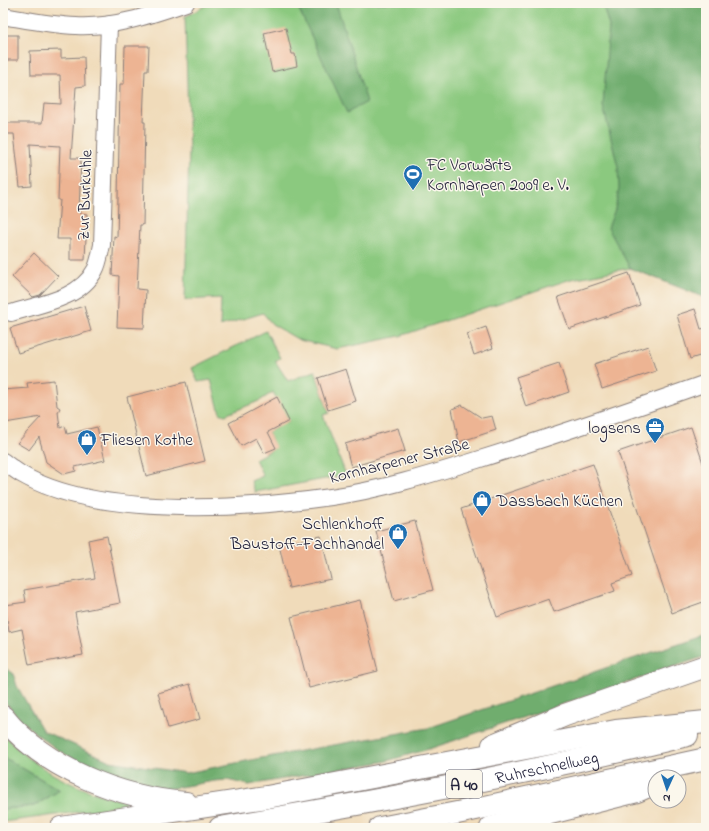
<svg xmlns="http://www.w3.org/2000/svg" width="709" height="831" font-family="'Indie Flower',sans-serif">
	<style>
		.green { fill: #8bc97f; stroke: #56765d }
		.forest { fill: #70ad6e; stroke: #496854 }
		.building { fill: #edb493 }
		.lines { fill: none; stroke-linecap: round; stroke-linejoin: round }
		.minor-casing { stroke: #897e7a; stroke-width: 18 }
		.motorway-casing { stroke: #897e7a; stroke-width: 24 }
		.minor { stroke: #fff; stroke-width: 16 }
		.motorway { stroke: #fff; stroke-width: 22 }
		.labels { text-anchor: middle; stroke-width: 3; stroke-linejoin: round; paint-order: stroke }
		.shield { fill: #fbf7ec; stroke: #636270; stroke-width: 1 }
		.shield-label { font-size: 16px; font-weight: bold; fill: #22223b }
		.poi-label { font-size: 17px; fill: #22223b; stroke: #fbf7ec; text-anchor: start }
		.street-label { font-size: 17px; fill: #22223b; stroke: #fbf7ec }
	</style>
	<rect width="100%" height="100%" fill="#fbf7ec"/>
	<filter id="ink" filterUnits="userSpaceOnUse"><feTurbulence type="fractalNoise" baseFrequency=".025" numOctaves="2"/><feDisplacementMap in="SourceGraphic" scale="8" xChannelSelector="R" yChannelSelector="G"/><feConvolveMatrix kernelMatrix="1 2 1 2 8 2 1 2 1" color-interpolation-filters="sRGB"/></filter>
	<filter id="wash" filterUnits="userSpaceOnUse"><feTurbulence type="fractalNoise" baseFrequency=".012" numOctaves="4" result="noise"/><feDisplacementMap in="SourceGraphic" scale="16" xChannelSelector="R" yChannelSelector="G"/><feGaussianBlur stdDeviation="0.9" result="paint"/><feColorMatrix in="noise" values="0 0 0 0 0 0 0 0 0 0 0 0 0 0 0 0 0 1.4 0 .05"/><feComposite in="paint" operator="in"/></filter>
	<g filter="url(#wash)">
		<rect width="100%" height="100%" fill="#f0dbba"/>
		<path class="green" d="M210 3H645L636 231 630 268 571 279 400 336 337 349 299 340 272 324 263 313 220 326 221 298 185 300 189 151 185 17Z
			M266 331 280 358 275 361 288 381 315 371 329 413 323 415 346 475 255 492 251 481 263 476 255 459 275 448 268 432 289 421 273 392 261 400 230 413 225 415 220 413 211 380 198 382 192 368Z
			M3 733C26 761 61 782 96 793 110 798 124 801 138 804L3 822V809L34 806 60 790 3 757Z"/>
		<path class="forest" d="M296 3H336L367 102 347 113Z
			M602 3H706V298L630 268 608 228 615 209 619 188 618 167 603 106 609 26Z
			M706 634V656L429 749 387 761 249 785 227 780 215 781 168 789 153 787 119 779 91 769 58 750 35 733 15 714 3 699V667L13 673 17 686 43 731 110 761 186 773 256 759 428 728Z
			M3 757 60 790 34 806 3 809Z"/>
		<g id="blocks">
			<path class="building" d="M286 28 292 54H295L297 66 272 72 264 33Z
				M3 35H18V60H3Z
				M125 46H149L148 71H145L143 122H145L143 225H140L137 289 146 290 144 328 117 327 119 276 112 275 114 236 117 237 118 198 120 84H124Z
				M61 50V58L84 57 85 86 76 87 71 158H81L79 213 87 214 85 260H70V239H57L60 200H58L60 146 30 144 32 186 20 187 14 134H3V123H42L44 103 61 104 60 75H31L30 51Z
				M34 253 58 276 40 295 33 297 12 277Z
				M629 273 640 305 569 329 558 297Z
				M84 306 91 331 18 353 10 328Z
				M695 309 701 329 706 328V354L690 359 677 315Z
				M486 327 493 348 474 355 467 334Z
				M648 346 656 371 602 389 594 364Z
				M559 363 569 392 526 407 516 377Z
				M346 369 356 401 328 410 318 378Z
				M54 380 57 406 60 408 58 412 60 428 65 426 67 434 97 427 105 460 75 467 76 471 64 474 46 462 39 437 29 450 17 443 41 417 5 423 3 412V390L28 388 27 383Z
				M186 382 205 461 146 476 127 397Z
				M277 397 289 421 268 432 276 448 264 453 256 438 241 446 229 423Z
				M462 405 482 418 492 416 496 430 459 442 452 409Z
				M691 427 706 472V601L672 613 618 452Z
				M398 428 405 451 351 467 345 444Z
				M593 464 632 576 612 583 615 591 554 612 549 599 497 617 461 509Z
				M415 521 433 590 394 601 376 531Z
				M107 536 120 603 75 612 83 655 29 665 22 629 9 632 5 605 26 602 24 590 95 578 88 540Z
				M321 536 331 579 289 588 279 545Z
				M360 600 378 671 309 688 291 617Z
				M190 684 200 719 168 728 158 693Z"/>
		</g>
	</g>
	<g filter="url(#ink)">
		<use href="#blocks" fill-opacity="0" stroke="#897e7a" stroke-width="1"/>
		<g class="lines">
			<g class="minor-casing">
				<path id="minor" d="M3 16C27 20 51 25 76 26 114 28 151 15 186 3
					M11 313C40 304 80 299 95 270 99 263 100 253 102 245L109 24
					M3 461C9 466 15 470 21 474 65 500 131 506 181 507 231 508 281 504 331 497 380 490 429 475 477 460 554 436 630 410 706 383"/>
			</g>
			<g class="motorway-casing">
				<g id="motorway">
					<path d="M3 717C45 769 120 798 186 803"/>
					<path d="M493 745 565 715 706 666"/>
					<path d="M61 828 267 797 616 731 706 722"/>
					<path id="s1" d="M220 828C377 801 533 773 687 735"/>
					<path d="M380 828 462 812 706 759"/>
					<path d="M491 828 637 791 655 783"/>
				</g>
			</g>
			<use href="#minor" class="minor"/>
			<use href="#motorway" class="motorway"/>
		</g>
	</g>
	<defs>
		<g id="stadium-pin" transform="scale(1)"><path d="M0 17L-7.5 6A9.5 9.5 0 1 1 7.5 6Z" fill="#1f6fb2" stroke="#fbf7ec"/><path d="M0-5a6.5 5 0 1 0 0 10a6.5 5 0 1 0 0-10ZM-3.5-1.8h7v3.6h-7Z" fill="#fff"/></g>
		<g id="office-pin" transform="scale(1)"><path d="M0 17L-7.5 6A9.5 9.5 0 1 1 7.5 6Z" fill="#1f6fb2" stroke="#fbf7ec"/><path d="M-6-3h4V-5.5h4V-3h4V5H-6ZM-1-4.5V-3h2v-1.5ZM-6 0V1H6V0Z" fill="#fff"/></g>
		<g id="shop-pin" transform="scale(1)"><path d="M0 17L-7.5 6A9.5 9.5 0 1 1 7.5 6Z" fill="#1f6fb2" stroke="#fbf7ec"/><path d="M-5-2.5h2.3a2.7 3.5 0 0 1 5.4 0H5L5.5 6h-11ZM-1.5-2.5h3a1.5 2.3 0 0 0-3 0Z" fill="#fff"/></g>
	</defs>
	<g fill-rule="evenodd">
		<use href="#stadium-pin" x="413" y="174"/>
		<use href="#office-pin" x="655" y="427"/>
		<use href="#shop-pin" x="87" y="439"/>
		<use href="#shop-pin" x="482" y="500"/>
		<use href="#shop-pin" x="398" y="533"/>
	</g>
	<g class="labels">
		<rect class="shield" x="446" y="770" width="36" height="28" rx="3"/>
		<g class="shield-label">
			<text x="464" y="790">A 40</text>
		</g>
		<g class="poi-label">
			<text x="427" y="170">FC Vorwärts<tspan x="427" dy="20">Kornharpen 2009 e. V.</tspan></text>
			<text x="641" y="433" text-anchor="end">logsens</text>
			<text x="101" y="445">Fliesen Kothe</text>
			<text x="496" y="506">Dassbach Küchen</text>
			<text x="384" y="529" text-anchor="end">Schlenkhoff<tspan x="384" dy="20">Baustoff-Fachhandel</tspan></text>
		</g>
		<g class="street-label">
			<text transform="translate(84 195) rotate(-88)" y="6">Zur Burkuhle</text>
			<text transform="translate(399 460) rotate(-14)" y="6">Kornharpener Straße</text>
			<text dy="6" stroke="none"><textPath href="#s1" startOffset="332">Ruhrschnellweg</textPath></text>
		</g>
	</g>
	<rect width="709" height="831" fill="none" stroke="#fbf7ec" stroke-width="16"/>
	<g transform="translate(667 789) rotate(183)"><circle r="19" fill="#fbf7ec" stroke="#a4a2a5"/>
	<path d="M0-3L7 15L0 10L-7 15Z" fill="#1f6fb2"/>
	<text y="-6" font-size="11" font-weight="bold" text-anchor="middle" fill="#22223b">N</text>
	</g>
</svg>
